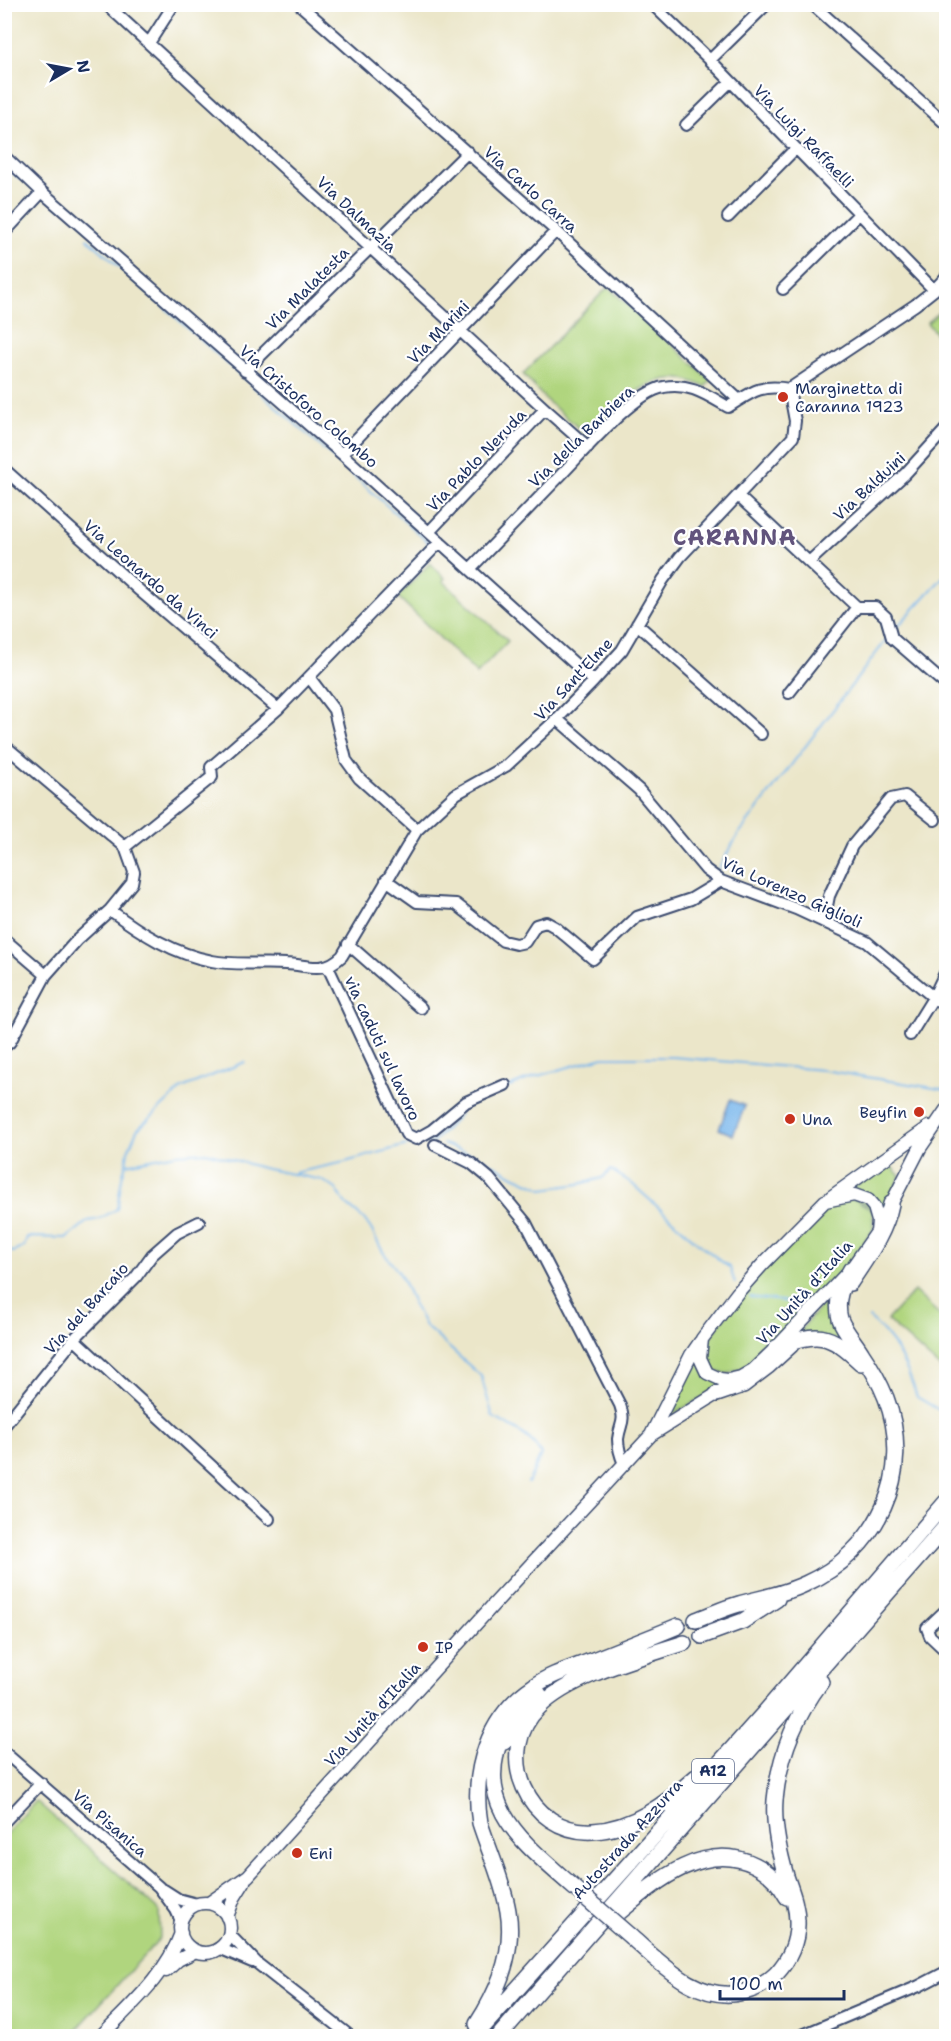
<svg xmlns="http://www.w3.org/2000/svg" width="951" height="2041" font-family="'Shantell Sans',sans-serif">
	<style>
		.green { fill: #b0d57e; stroke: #66826e; stroke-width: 1.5 }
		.water { fill: #78b6eb; stroke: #4a72a4; stroke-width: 1.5 }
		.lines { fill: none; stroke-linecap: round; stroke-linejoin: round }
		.stream { stroke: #78b6eb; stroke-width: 2 }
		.minor-casing { stroke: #3a4a6e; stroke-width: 14 }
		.major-casing { stroke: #3a4a6e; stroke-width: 15 }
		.highway-casing { stroke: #3a4a6e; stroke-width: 18 }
		.minor { stroke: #fff; stroke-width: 10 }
		.major { stroke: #fff; stroke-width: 12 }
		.highway { stroke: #fff; stroke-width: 15 }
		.highway-bridge-casing { stroke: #3a4a6e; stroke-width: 18; stroke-linecap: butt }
		.highway-bridge { stroke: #fff; stroke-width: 15 }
		.poi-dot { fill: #c8321e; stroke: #fff; stroke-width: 2 }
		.labels { text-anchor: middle; stroke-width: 4.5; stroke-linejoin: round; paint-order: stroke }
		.shield { fill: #fff; stroke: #5f6d8e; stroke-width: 1.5 }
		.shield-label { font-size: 15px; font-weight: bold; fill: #1b2f5e }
		.street-label { font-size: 16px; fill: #1b2f5e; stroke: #fff }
		.poi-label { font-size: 16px; fill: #1b2f5e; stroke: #fff; text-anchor: start }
		.district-label { font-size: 22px; font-weight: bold; letter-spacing: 1.5px; fill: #61537c; stroke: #fff }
	</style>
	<rect width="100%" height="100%" fill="#fff"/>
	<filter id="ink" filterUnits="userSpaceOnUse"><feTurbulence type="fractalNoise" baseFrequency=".0167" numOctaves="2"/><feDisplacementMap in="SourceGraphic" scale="12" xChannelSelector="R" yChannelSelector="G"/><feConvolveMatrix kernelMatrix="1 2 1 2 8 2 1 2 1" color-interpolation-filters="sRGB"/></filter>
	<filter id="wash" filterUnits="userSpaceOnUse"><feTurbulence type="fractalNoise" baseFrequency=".008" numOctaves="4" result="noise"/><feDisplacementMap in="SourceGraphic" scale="24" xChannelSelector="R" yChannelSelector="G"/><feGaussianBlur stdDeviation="1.35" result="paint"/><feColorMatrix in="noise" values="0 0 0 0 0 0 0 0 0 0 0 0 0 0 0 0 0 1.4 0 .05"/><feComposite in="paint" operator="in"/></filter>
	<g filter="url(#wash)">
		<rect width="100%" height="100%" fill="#ebe6c9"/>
		<path class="green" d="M608 287 711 380 705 387C698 384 690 380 682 379 644 373 613 412 588 436L546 400 523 374Z
			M942 309 946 314V345L927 323Z
			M430 563 445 578 443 581 508 641 477 674 398 597Z
			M889 1164 900 1176 880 1224 878 1213 844 1193Z
			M851 1199 865 1202 873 1213V1230L843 1271 751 1365 728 1374 712 1371 703 1352 705 1345 740 1296 790 1243 827 1208Z
			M914 1291 941 1316 946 1310V1365L942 1370 887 1320Z
			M828 1297 832 1298 849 1343 799 1332Z
			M694 1358 724 1385 665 1419Z
			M36 1801 159 1910 160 1938 71 2036H5V1835Z"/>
		<path class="water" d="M730 1100 745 1106 733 1135 719 1129Z"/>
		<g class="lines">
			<path class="stream" d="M4 165 20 179
				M87 238 429 543
				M897 627 946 574
				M717 871 738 835 887 639
				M509 1087 531 1078 603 1057H673L823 1070 946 1090
				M433 1142 460 1114
				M443 1144 483 1159 514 1176 543 1189 579 1184 602 1178 611 1170 630 1182 698 1243 730 1268 735 1283
				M126 1164 128 1151 137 1130 182 1088 245 1062
				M294 1173 345 1162 407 1145 434 1142
				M4 1250 13 1252 24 1247 27 1237 67 1238 88 1221 99 1219 117 1209C120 1194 120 1179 126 1164L176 1154 206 1152 262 1168 322 1180 336 1189 346 1204 364 1219 371 1229 383 1252 400 1274 413 1303 425 1326 481 1376 493 1417C511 1427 533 1436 541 1455L528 1483
				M750 1297 806 1304
				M869 1318C895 1339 907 1366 917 1397L946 1414"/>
		</g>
	</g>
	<g filter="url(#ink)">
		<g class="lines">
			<g class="minor-casing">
				<path id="minor" d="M106 4 545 409 588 447
					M299 4 556 231 739 400
					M652 4 710 60 934 290
					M812 4 946 124
					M149 43 174 4
					M710 60 767 4
					M686 125 730 82
					M4 156 42 192 342 454 594 681
					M728 217 795 149
					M4 233 42 192
					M783 289 859 214
					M245 371 468 152
					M342 454 556 231
					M4 469 140 591 278 709
					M738 496 857 607H875L886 617 892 638 946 685
					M429 532 545 409
					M809 562 905 474 946 429
					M470 569C499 539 528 509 557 479 580 456 633 392 664 387 689 382 707 395 728 407 752 392 760 384 789 389L915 305 934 290 946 277
					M637 624 761 734
					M309 677 334 710 346 760 359 778 417 830
					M789 693 857 607
					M557 719 639 790 706 870 721 881 796 909 867 942 946 1008
					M4 745 125 847
					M386 880 417 902 456 904 503 941 516 944 525 942 536 925 546 922 555 927 593 959 637 917 691 899 721 881
					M110 910C141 933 174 954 212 961 236 966 262 962 286 964 309 965 323 974 342 956L417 830 456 794 506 766 557 719 594 681 622 650 663 580 680 557 793 437 795 421 789 389
					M824 921 829 896 852 846 891 799 905 796 935 820
					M4 939 46 975
					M348 944 421 1008
					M328 967 406 1134 416 1139 432 1130 466 1102 505 1085
					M910 1035 933 998 946 971
					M4 1047 10 1042 46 975 77 940 110 910 132 883 134 872 125 847 212 777 211 767 278 709 440 542
					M435 1145 471 1163 489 1178 526 1223 620 1405C626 1423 620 1423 618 1439 618 1448 621 1457 624 1464
					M74 1339 269 1519
					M4 1426 74 1339 136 1277 152 1255 177 1233 199 1222
					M946 1610 927 1628 930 1636 946 1651
					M4 1752 159 1887 176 1910 181 1921
					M4 1822 41 1783
					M164 1890 178 1899 197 1904
					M229 1934 258 1964 350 2036
					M219 1948 252 1962
					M800 2036 919 1986 946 1972"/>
			</g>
			<g class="major-casing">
				<path id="major" d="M854 1195 868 1200 874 1207 878 1221 877 1232 851 1269 776 1348 753 1370 741 1377 728 1380 720 1379 707 1373 700 1358 702 1339 738 1292 763 1264 825 1201Z
					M831 1197 929 1127
					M887 1212 920 1148 946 1110
					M652 1433 691 1355 700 1342
					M209 1903 248 1876 495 1603 651 1435 723 1390
					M180 1928a25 25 0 1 1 50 0a25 25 0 1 1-50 0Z
					M227 1917 234 1898 244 1882
					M166 1971 178 1960 196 1951
					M101 2036C131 2005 166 1975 181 1933"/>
			</g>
			<g class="highway-casing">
				<path id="highway" d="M850 1283C867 1257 885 1234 891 1204
					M776 1348C818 1331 828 1332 861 1363
					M717 1394 743 1385 768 1366 791 1345
					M696 1620C710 1615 724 1608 739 1604 761 1598 784 1594 805 1584 877 1552 915 1474 886 1398 880 1383 871 1367 862 1354 855 1342 845 1332 840 1319 835 1299 842 1286 851 1269
					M702 1636 743 1621 777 1599
					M684 1643C639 1658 573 1674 539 1707 492 1752 528 1835 593 1831 633 1829 667 1803 696 1777
					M504 1730C472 1804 519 1839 570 1884
					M504 1742 519 1713 539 1694
					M611 1919C649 1888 701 1838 755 1865 769 1872 779 1882 787 1897
					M631 1937C662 1964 698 2004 744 1992 756 1989 767 1983 776 1974 789 1960 798 1941 797 1921 797 1905 791 1891 786 1876 779 1852 773 1825 775 1800 779 1757 795 1717 821 1682
					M477 2024C499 1990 515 1952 508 1911 503 1881 489 1851 480 1823 471 1771 488 1716 534 1686 551 1674 573 1668 593 1660 621 1649 649 1638 678 1626
					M475 2036 766 1711 946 1502
					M499 2036 946 1526"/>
			</g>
			<use href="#minor" class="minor"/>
			<use href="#major" class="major"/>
			<use href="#highway" class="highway"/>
			<g class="highway-bridge-casing">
				<path id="highway-bridge" d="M570 1884 631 1937"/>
			</g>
			<use href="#highway-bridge" class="highway-bridge"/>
		</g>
	</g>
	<g class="poi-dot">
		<circle cx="783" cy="397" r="6"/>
		<circle cx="919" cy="1112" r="6"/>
		<circle cx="790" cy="1119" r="6"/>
		<circle cx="423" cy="1647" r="6"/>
		<circle cx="297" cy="1853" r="6"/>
	</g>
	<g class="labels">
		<rect class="shield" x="692" y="1759" width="42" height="24" rx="4.5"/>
		<g class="shield-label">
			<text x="713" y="1776">A12</text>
		</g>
		<g class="street-label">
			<text transform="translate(804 136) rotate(46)" y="6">Via Luigi Raffaelli</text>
			<text transform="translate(531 189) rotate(42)" y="6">Via Carlo Carra</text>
			<text transform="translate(357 214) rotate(43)" y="6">Via Dalmazia</text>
			<text transform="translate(307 288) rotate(-45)" y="6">Via Malatesta</text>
			<text transform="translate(438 332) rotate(-46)" y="6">Via Marini</text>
			<text transform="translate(309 406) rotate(41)" y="6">Via Cristoforo Colombo</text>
			<text transform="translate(581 436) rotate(-44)" y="6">Via della Barbiera</text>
			<text transform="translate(476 460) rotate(-46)" y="6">Via Pablo Neruda</text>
			<text transform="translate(869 486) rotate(-43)" y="6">Via Balduini</text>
			<text transform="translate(151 579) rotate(41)" y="6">Via Leonardo da Vinci</text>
			<text transform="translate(573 679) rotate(-47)" y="6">Via Sant'Elme</text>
			<text transform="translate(792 892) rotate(24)" y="6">Via Lorenzo Giglioli</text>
			<text transform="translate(383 1048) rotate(65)" y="6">via caduti sul lavoro</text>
			<text transform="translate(804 1292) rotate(-48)" y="6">Via Unità d'Italia</text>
			<text transform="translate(86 1308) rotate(-48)" y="6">Via del Barcaio</text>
			<text transform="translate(372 1714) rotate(-48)" y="6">Via Unità d'Italia</text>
			<text transform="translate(110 1823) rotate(41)" y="6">Via Pisanica</text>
			<text transform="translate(627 1839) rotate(-48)" y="6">Autostrada Azzurra</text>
		</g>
		<g class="poi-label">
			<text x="795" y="394">Marginetta di<tspan x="795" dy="18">Caranna 1923</tspan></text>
			<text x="907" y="1118" text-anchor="end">Beyfin</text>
			<text x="802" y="1125">Una</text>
			<text x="435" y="1653">IP</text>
			<text x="309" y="1859">Eni</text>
		</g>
		<g class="district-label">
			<text x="735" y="545">CARANNA</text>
		</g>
	</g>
	<rect width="951" height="2041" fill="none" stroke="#fff" stroke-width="24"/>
	<g transform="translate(69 69) rotate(80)" stroke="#ffffff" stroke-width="4.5" paint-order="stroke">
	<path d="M0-4.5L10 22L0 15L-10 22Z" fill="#1b2f5e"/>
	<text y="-9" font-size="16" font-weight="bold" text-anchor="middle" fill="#1b2f5e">N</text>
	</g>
	<path d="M720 1990v9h124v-9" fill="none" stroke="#1b2f5e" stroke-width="3"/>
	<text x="729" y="1990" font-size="18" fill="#1b2f5e" stroke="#ffffff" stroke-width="4.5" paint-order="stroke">100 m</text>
</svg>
